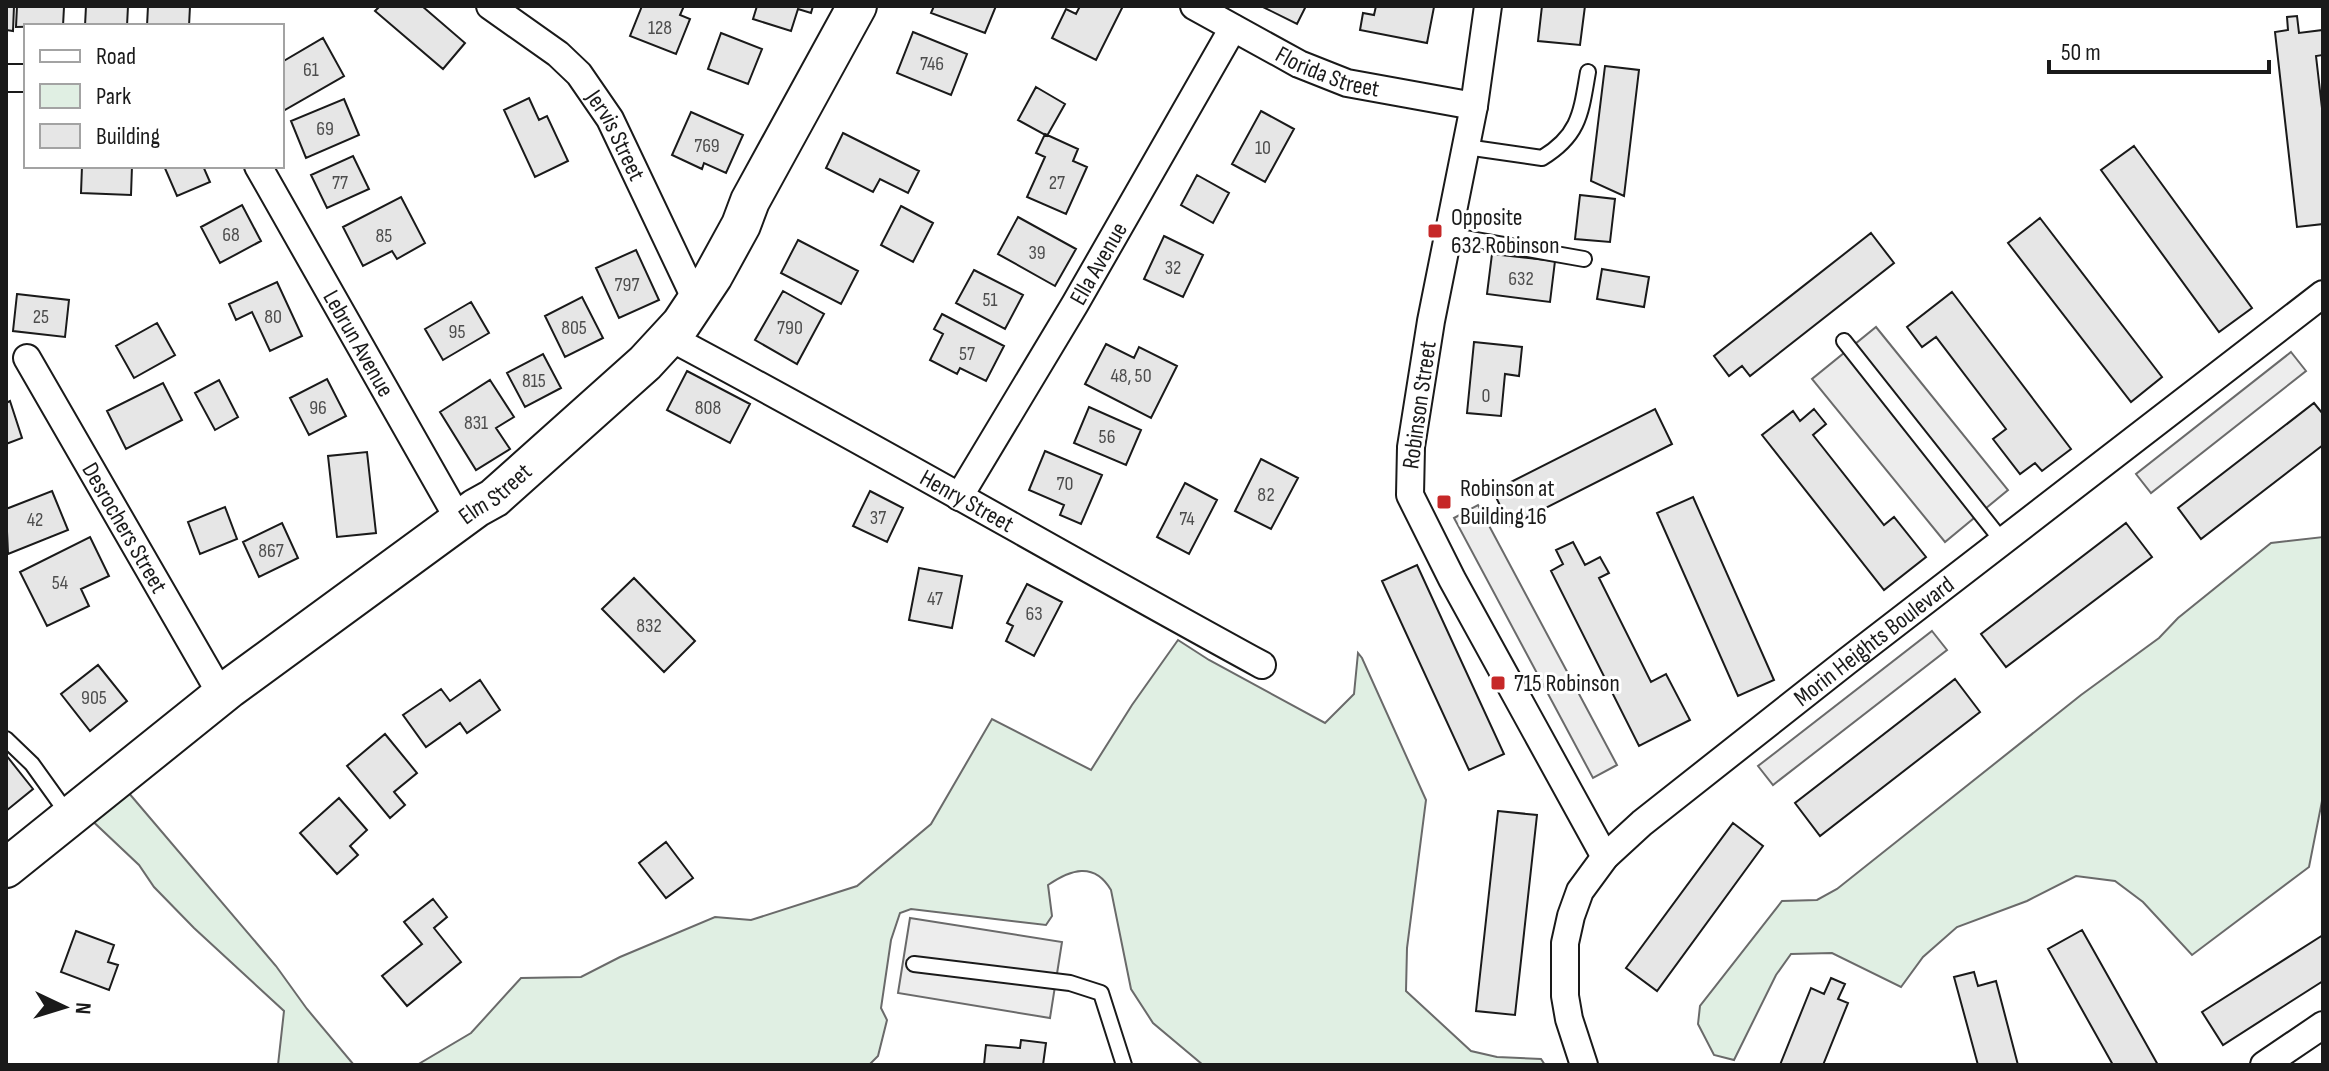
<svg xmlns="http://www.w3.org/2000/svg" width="2329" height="1071" font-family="'Sofia Sans Condensed',sans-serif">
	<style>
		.green { fill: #e0efe3; stroke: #6a6a6a; stroke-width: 2 }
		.parking { fill: #ededed; stroke: #6a6a6a; stroke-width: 2 }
		.building { fill: #e6e6e6; stroke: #1a1a1a; stroke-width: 2 }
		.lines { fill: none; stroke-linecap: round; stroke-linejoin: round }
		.lane-casing { stroke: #1a1a1a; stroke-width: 18 }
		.street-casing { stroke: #1a1a1a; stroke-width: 30 }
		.secondary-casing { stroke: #1a1a1a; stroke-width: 42 }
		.lane { stroke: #fff; stroke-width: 14 }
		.street { stroke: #fff; stroke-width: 26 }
		.secondary { stroke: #fff; stroke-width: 38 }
		.poi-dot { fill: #c62828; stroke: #fff; stroke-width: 3 }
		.labels { text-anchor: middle; stroke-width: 6; stroke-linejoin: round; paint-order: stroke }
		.number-label { font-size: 20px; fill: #4d4d4d }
		.street-label { font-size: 24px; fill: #1a1a1a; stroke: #fff }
		.poi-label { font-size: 24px; fill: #1a1a1a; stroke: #fff; text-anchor: start }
	</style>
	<rect width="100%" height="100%" fill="#fff"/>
	<path class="green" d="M2323 537V796L2309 867 2192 955 2143 902 2115 881 2076 876 2027 901 1957 927 1923 957 1901 987 1832 953 1791 954 1776 975 1734 1060 1714 1055 1698 1024 1700 1006 1782 901 1817 900 1837 889 2081 695 2159 638 2178 618 2271 543Z
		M1178 640 1209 660 1325 723 1354 694 1358 653 1362 658 1426 800 1407 948 1406 991 1471 1051 1497 1057 1541 1059 1545 1065H1203L1153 1023 1131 989 1111 890C1094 861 1070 870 1048 885L1052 916 1046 925 911 909 900 913 891 940 881 1008 887 1020 878 1056 869 1065H417L471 1033 521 978 581 977 620 957 715 917 751 920 857 886 931 824 992 719 1091 770 1132 705Z
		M122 785 276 966 307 1009 354 1065H278L284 1011 194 928 154 887 139 865 84 813Z"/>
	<path class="parking" d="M1876 327 2008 490 1945 542 1812 379Z
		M2291 352 2306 371 2151 493 2136 474Z
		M1478 505 1617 765 1593 778 1454 518Z
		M1932 631 1947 650 1773 785 1758 766Z
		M910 918 1062 942 1050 1018 898 993Z"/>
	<path class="building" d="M6 6H14L13 31 6 30Z
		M17 6 64 7 63 26 16 27Z
		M86 6H128L127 26H85Z
		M148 6H190L189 26H147Z
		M380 6H422L465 43 443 69 375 11Z
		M642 6H684L680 15 690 19 676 54 630 36Z
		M757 6H813L811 13 798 9 791 31 753 19Z
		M934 6H996L985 33 931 13Z
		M1080 6H1123L1096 60 1052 38 1066 9 1076 14Z
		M1261 6H1306L1297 24Z
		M1376 6 1434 7 1427 43 1360 30 1363 13 1374 15Z
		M1542 6H1585L1580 45 1538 41Z
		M2297 16 2299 33 2323 30V55L2316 56 2323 117V224L2297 227 2275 32 2288 30 2287 17Z
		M913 32 967 54 951 95 897 73Z
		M721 33 762 49 748 84 708 69Z
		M323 38 344 76 283 111 282 62Z
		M1605 66 1639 70 1624 196 1591 181Z
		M1036 87 1065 104 1047 136 1018 120Z
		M529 98 539 120 547 116 568 161 535 177 504 110Z
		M344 99 359 135 306 158 291 121Z
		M1261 111 1294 129 1265 182 1232 164Z
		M691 112 743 135 726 173 704 163 702 169 672 155Z
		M843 133 919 171 908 193 880 179 873 192 826 168Z
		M1045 134 1078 149 1073 161 1087 167 1066 214 1027 197 1045 157 1036 153Z
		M2134 146 2252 308 2219 332 2101 170Z
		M353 156 369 189 327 208 311 175Z
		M82 166H132L131 195 81 193Z
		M164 166H203L210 182 177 196Z
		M1197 175 1229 193 1213 223 1181 205Z
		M1580 195 1615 199 1610 242 1575 239Z
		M401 197 425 243 397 259 392 251 363 266 343 227Z
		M242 205 261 241 220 263 201 227Z
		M901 206 933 223 913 262 881 245Z
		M1018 217 1076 249 1055 286 998 254Z
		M2040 218 2162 377 2131 402 2008 243Z
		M1871 233 1894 263 1750 376 1742 366 1729 376 1714 356Z
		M1164 236 1203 255 1183 297 1144 279Z
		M798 240 858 271 841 304 781 273Z
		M636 250 659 300 619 318 596 268Z
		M1492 254 1555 261 1550 302 1487 294Z
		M1602 269 1649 277 1644 307 1597 299Z
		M974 270 1023 295 1005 329 956 303Z
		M277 282 302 336 270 351 252 312 236 320 229 304Z
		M783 291 824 314 797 364 755 340Z
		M1952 292 2071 449 2042 471 2035 463 2020 474 1993 439 2006 429 1936 337 1922 347 1907 327Z
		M17 294 69 300 65 337 13 331Z
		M582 297 603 338 565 357 545 316Z
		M471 302 489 333 443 360 425 329Z
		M942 314 1004 346 986 381 960 368 957 374 930 360 943 334 934 329Z
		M157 323 175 355 134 378 116 346Z
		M1474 342 1522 347 1519 376 1505 374 1501 416 1467 413Z
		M1106 344 1134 358 1139 347 1177 366 1151 418 1085 384Z
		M543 354 561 388 525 407 507 373Z
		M687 371 750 404 730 443 667 410Z
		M327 379 346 416 309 435 290 398Z
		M219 380 238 417 215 430 195 393Z
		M490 380 514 417 496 428 510 449 476 470 440 412Z
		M163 383 182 420 126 449 107 411Z
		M10 401 22 438 6 444V403Z
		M2314 403 2323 414V445L2201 539 2178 508Z
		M1089 407 1141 430 1126 465 1074 443Z
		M1655 409 1672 444 1510 526 1493 491Z
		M1814 409 1826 424 1813 435 1884 525 1894 517 1926 557 1884 590 1762 435 1793 411 1800 421Z
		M1045 451 1102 475 1081 524 1060 515 1064 505 1029 490Z
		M367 452 376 533 337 537 328 456Z
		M1261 459 1298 478 1271 529 1235 511Z
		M1185 483 1217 500 1189 554 1157 537Z
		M52 491 68 530 8 554 6 509Z
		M870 491 903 508 887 542 853 526Z
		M1693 497 1774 680 1738 696 1657 513Z
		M225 507 237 539 200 554 188 522Z
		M282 523 298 558 259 577 243 542Z
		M2126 523 2152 557 2006 667 1981 634Z
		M90 537 109 576 81 589 89 606 47 626 20 572Z
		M1573 542 1585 565 1600 557 1609 573 1599 578 1651 682 1666 674 1690 720 1639 746 1551 571 1563 564 1556 550Z
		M1417 565 1504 754 1469 770 1382 581Z
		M919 568 962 576 952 628 909 620Z
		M634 578 695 641 664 672 602 609Z
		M1027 584 1062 602 1034 656 1006 641 1013 626 1007 623Z
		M98 665 127 701 90 731 61 694Z
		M1955 679 1980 712 1820 836 1795 803Z
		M480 680 500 710 467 733 460 723 426 747 403 715 441 689 450 701Z
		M385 734 417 773 394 792 405 805 390 818 347 766Z
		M6 755 33 789 6 811Z
		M339 798 367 830 350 846 358 855 337 874 300 833Z
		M1498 811 1537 815 1515 1015 1476 1011Z
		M1733 823 1763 846 1657 991 1626 968Z
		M666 842 693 878 666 898 639 863Z
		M433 899 447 917 434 928 461 962 407 1006 382 976 422 944 404 922Z
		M2082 930 2158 1065H2113L2048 949Z
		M76 931 114 945 108 962 118 965 109 990 61 972Z
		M2323 935V981L2223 1045 2202 1012Z
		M1974 972 1978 986 1996 981 2018 1065H1978L1954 977Z
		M1831 978 1845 984 1838 999 1848 1003 1823 1065H1780L1811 988 1824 994Z
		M1021 1040 1046 1043 1043 1065H984L986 1045 1020 1048Z"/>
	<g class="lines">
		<g class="lane-casing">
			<path id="lane" d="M1466 147 1542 158C1580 135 1581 112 1588 72
				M1448 235 1584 259
				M1844 341 2003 542
				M6 739 32 764 70 817
				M914 964 1070 983 1101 993 1124 1065"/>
		</g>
		<g class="street-casing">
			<g id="street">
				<path id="s1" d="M490 6 558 54 579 74 610 119 696 300"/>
				<path id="s2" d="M1194 6 1299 64 1347 83 1474 106"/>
				<path d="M1488 6 1474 106 1431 321 1411 447 1410 495 1452 579 1605 857"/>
				<path d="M6 78H26"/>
				<path id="s3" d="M258 166 459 520"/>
				<path id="s4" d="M669 337C869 443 1064 557 1262 665"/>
				<path id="s5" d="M27 358 222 696"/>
				<path id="s6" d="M959 497 1075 304 1233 28"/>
				<path id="s7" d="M1584 1065 1569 1019 1565 996V943L1571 916 1580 891 1605 857 1642 823 1846 662 2323 294"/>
				<path d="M2264 1065 2323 1025"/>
			</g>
		</g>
		<g class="secondary-casing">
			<g id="secondary">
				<path id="s8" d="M6 868 230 688 476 508 494 498 645 363 681 324 713 276 741 225 750 201 857 6"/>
			</g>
		</g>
		<use href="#lane" class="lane"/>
		<use href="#street" class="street"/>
		<use href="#secondary" class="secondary"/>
	</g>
	<g class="poi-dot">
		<rect x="1427" y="223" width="16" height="16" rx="4"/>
		<rect x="1436" y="494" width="16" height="16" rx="4"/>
		<rect x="1490" y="675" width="16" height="16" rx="4"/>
	</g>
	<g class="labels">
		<g class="number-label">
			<text x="660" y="34">128</text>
			<text x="932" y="70">746</text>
			<text x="311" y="76">61</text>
			<text x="325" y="135">69</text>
			<text x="707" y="152">769</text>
			<text x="1263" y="154">10</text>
			<text x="340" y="189">77</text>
			<text x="1057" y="189">27</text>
			<text x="231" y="241">68</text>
			<text x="384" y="242">85</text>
			<text x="1037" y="259">39</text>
			<text x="1173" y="274">32</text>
			<text x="1521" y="285">632</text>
			<text x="627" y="291">797</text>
			<text x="990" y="306">51</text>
			<text x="41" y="323">25</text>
			<text x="273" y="323">80</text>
			<text x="574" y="334">805</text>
			<text x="790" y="334">790</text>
			<text x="457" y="338">95</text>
			<text x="967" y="360">57</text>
			<text x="1131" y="382">48, 50</text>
			<text x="534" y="387">815</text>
			<text x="1486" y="402">0</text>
			<text x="318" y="414">96</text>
			<text x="708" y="414">808</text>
			<text x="476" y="429">831</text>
			<text x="1107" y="443">56</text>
			<text x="1065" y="490">70</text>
			<text x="1266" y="501">82</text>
			<text x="878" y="524">37</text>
			<text x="1187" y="525">74</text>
			<text x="35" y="526">42</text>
			<text x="271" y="557">867</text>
			<text x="60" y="589">54</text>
			<text x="935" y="605">47</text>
			<text x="1034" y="620">63</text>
			<text x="649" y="632">832</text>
			<text x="94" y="704">905</text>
		</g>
		<g class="street-label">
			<text dy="8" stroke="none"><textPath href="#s2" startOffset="150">Florida Street</textPath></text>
			<text dy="8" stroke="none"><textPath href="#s1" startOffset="184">Jervis Street</textPath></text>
			<text dy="8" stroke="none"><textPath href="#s6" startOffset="272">Ella Avenue</textPath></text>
			<text dy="8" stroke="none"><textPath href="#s3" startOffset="204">Lebrun Avenue</textPath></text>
			<text transform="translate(1419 405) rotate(-82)" y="8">Robinson Street</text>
			<text dy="8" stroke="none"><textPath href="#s8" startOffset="616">Elm Street</textPath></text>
			<text dy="8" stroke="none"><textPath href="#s4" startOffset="340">Henry Street</textPath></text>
			<text dy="8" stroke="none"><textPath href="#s5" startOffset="196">Desrochers Street</textPath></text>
			<text dy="8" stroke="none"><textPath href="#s7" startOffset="566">Morin Heights Boulevard</textPath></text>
		</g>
		<g class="poi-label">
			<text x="1451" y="225">Opposite<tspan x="1451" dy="28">632 Robinson</tspan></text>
			<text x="1460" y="496">Robinson at<tspan x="1460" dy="28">Building 16</tspan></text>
			<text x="1514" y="691">715 Robinson</text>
		</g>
	</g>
	<rect width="2329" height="1071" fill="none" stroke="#1a1a1a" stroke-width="16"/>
	<rect x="24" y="24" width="260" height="144" fill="#ffffff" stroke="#a3a3a3" stroke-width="2"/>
	<rect x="40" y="50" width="40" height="12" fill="#ffffff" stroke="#a3a3a3" stroke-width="2"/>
	<text x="96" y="64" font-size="24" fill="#1a1a1a">Road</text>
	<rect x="40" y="84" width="40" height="24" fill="#e0efe3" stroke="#a3a3a3" stroke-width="2"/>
	<text x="96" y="104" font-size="24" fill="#1a1a1a">Park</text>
	<rect x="40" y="124" width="40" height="24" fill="#e6e6e6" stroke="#a3a3a3" stroke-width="2"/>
	<text x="96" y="144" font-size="24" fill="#1a1a1a">Building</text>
	<g transform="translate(64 1007) rotate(94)" stroke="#ffffff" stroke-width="6" paint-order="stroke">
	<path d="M0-6L14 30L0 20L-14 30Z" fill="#1a1a1a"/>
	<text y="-12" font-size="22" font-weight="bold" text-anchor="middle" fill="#1a1a1a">N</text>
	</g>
	<path d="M2049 60v12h220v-12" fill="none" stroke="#1a1a1a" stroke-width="4"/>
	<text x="2061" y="60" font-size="24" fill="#1a1a1a" stroke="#ffffff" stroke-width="6" paint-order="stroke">50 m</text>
</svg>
